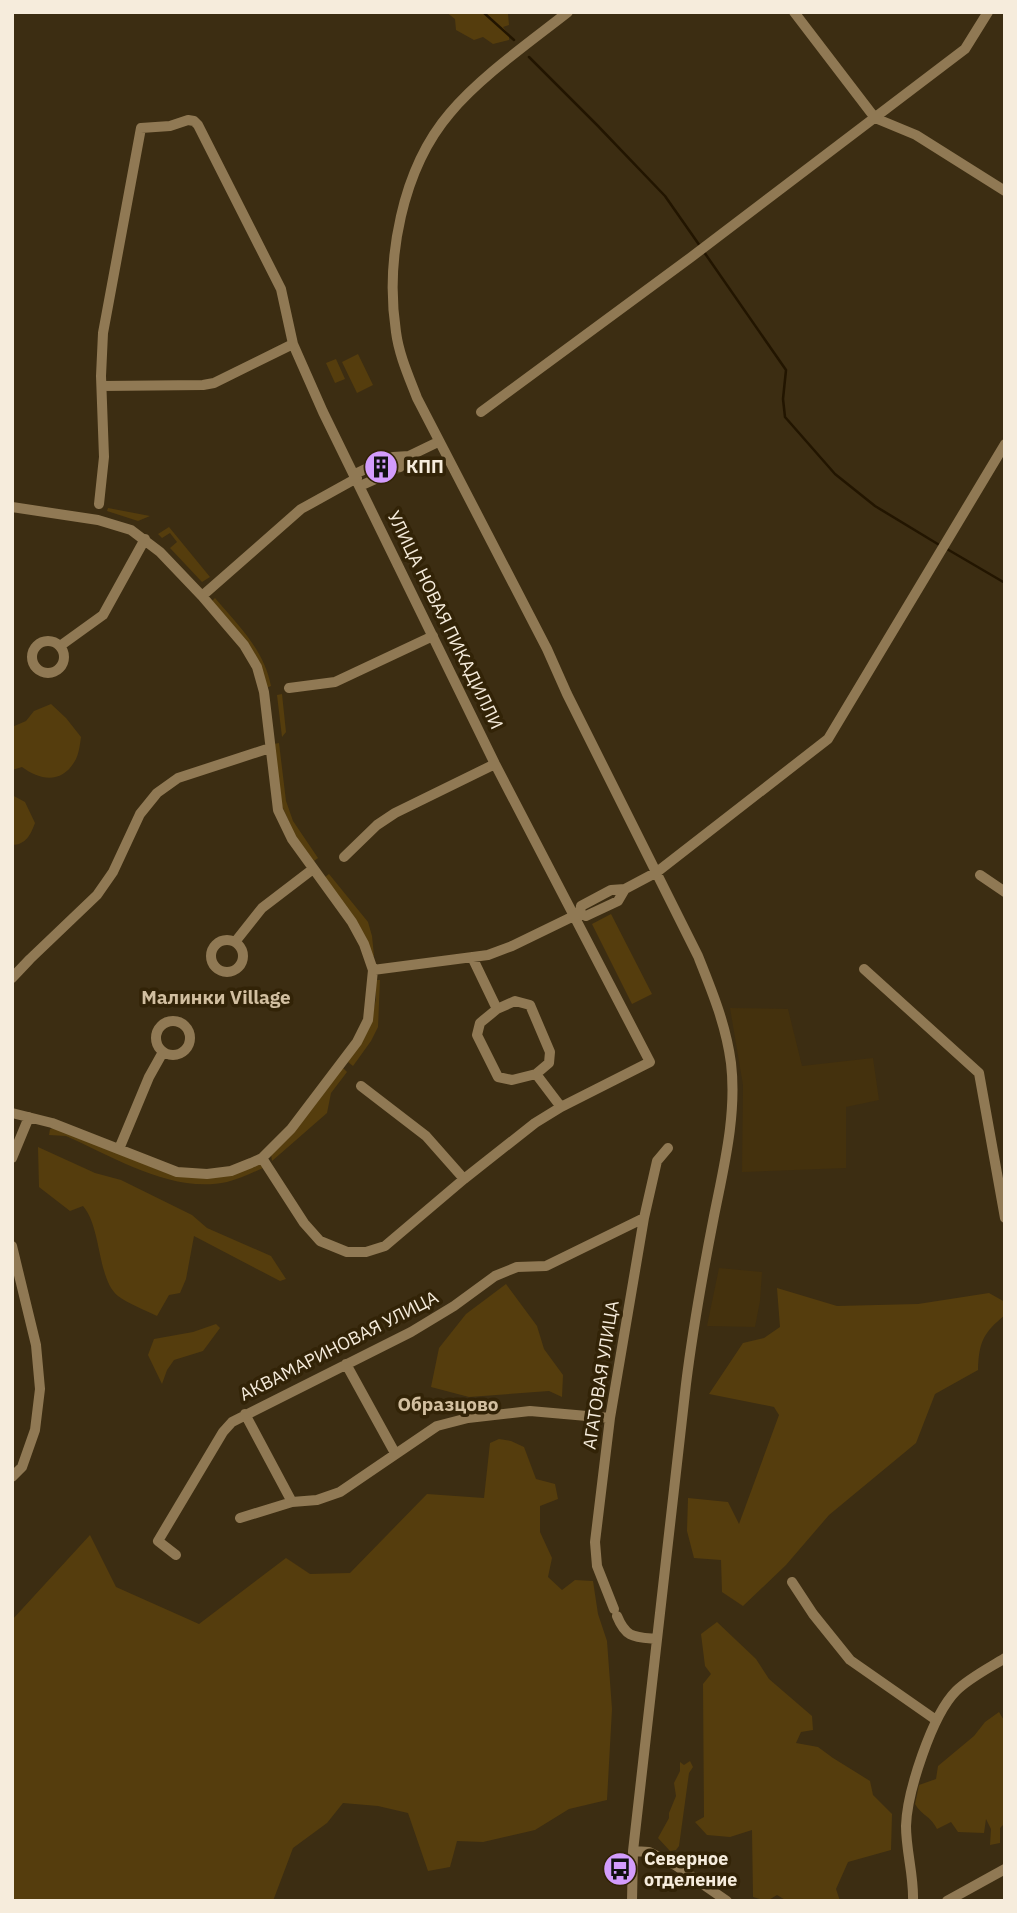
<svg xmlns="http://www.w3.org/2000/svg" width="1017" height="1913" font-family="'IBM Plex Sans',sans-serif">
	<style>
		.built { fill: #44310d }
		.green { fill: #553d0d }
		.lines { fill: none; stroke-linecap: round; stroke-linejoin: round }
		.stream { stroke: #221500; stroke-width: 2.5 }
		.minor-tunnel { stroke: #584a30; stroke-width: 10; stroke-dasharray: 10 5; stroke-linecap: butt }
		.minor { stroke: #907954; stroke-width: 10 }
		.labels { text-anchor: middle; stroke-width: 7; stroke-linejoin: round; paint-order: stroke }
		.poi-label { font-size: 18px; font-weight: bold; fill: #f6ecdc; stroke: #322307; text-anchor: start }
		.street-label { font-size: 18px; fill: #f6ecdc; stroke: #322307 }
		.neighbourhood-label { font-size: 19px; font-weight: bold; fill: #d2bfa0; stroke: #322307 }
	</style>
	<rect width="100%" height="100%" fill="#3c2d12"/>
	<path class="built" d="M730 1008 788 1009 802 1066 873 1058 879 1100 846 1107V1168L742 1172 743 1085Z
		M719 1268 762 1272 760 1301 755 1327 707 1326Z"/>
	<path class="green" d="M446 12H510L508 14 509 25 503 27 509 35V40L493 44 483 37 474 40 456 30 455 19Z
		M358 354 373 385 357 393 342 362Z
		M336 359 345 379 335 383 326 363Z
		M108 508 150 516 138 521 107 511Z
		M169 527 210 577 202 582 170 548 177 542 170 533 162 538 158 534Z
		M215 598C239 626 264 650 271 686L266 688 212 601Z
		M282 694 286 732 282 737 277 695Z
		M51 704 66 718 81 737C80 744 79 753 76 759 63 784 41 781 22 767L12 770V727L26 721 34 711Z
		M279 743 286 801 293 821 318 858 314 861 296 837 282 806 274 744Z
		M12 795 25 802 35 823C31 834 26 845 12 845Z
		M329 874 368 922 372 936 374 956H372L325 877Z
		M611 914 652 994 632 1004 592 924Z
		M376 980H380L378 1027 371 1041 353 1066 348 1062 372 1017 376 999Z
		M343 1068 347 1072 331 1093 327 1113 272 1161 271 1154Z
		M55 1128 169 1174 260 1164 263 1168C251 1173 239 1179 227 1182 172 1194 114 1157 66 1136L49 1135 50 1129Z
		M38 1147 95 1173 121 1180 192 1215 207 1228 271 1256 286 1279 280 1281 194 1236 186 1279 180 1293 169 1295 157 1316C145 1310 129 1304 118 1296 97 1279 102 1228 83 1206L70 1211 39 1187Z
		M506 1284 537 1326 544 1349 563 1375 562 1397 549 1391 469 1397 431 1387 439 1348 466 1314Z
		M777 1288 837 1306 918 1304 989 1293 1005 1302V1315C983 1333 979 1342 978 1370L935 1394 916 1443 829 1515 786 1565 743 1606 722 1592 721 1560 694 1558 687 1531 688 1498 728 1502 739 1524 779 1415 774 1407 709 1394 743 1343 764 1338 780 1327Z
		M216 1324 220 1328 203 1351 174 1360 167 1370 162 1384 148 1355 154 1339 193 1332Z
		M499 1439 511 1441 524 1447 536 1479 555 1484 558 1499 540 1506V1532L552 1558 548 1577 562 1590 575 1580 593 1581 598 1614 607 1641 612 1709 607 1800 569 1809 535 1830 483 1842 457 1841 450 1867 428 1871 408 1813 378 1806 343 1803 327 1823 293 1848 273 1901H12V1620L90 1535 116 1587 199 1624 286 1558 310 1574 350 1573 427 1494 484 1498 490 1443Z
		M717 1622 756 1659 769 1679 812 1716 813 1730 801 1732 796 1743 818 1747 833 1758 870 1781 873 1795 892 1814 891 1850 848 1862 836 1889 840 1901H787L777 1895 767 1901 753 1897 752 1830 730 1837 707 1835 695 1822 704 1817 703 1684 711 1674 705 1666 701 1634Z
		M999 1712 1005 1722V1823L1000 1828V1843L990 1845 991 1829 986 1819 984 1833 958 1832 951 1822 937 1829C930 1815 922 1816 915 1804L919 1785 936 1779 938 1766 974 1736 985 1722Z
		M690 1761 693 1767 689 1773 679 1846 676 1850 670 1851 658 1838 669 1818V1813L676 1796 674 1783 680 1771V1762L684 1765Z"/>
	<g class="lines">
		<path class="stream" d="M483 12 514 40
			M529 57 597 125 665 196 700 246
			M704 252 786 370 783 399 785 417 835 474 875 506 941 546
			M947 549 1005 583"/>
		<path class="minor-tunnel" d="M374 465 393 457
			M380 477 400 467"/>
		<path class="minor" d="M568 12C530 42 480 77 450 113 402 169 385 260 396 332 399 355 409 377 417 398L547 649 567 694 698 956C712 991 726 1025 731 1063 737 1114 724 1166 714 1216 703 1272 693 1328 686 1384L633 1851 632 1901
			M794 12 875 118 916 135 1005 191
			M102 386 203 385 214 383 293 344
			M481 412 690 258 965 49 988 12
			M409 456 438 442
			M393 457 409 456 400 467
			M355 474 374 465
			M360 486 380 477
			M99 504 104 457 101 376 103 333 141 128 170 126 188 120 194 121 198 125 281 289 293 344 323 412 495 764 650 1062 561 1107 535 1123 464 1179 385 1246 366 1252H347L320 1241 304 1223 262 1158
			M12 507 98 520 131 530 160 552 202 596 244 645 257 667 264 692 278 810 292 839 352 922 364 944 373 970 368 1020 357 1042 291 1129 262 1158 251 1163 231 1171 207 1174 177 1172 52 1123 12 1113
			M202 596 301 509 357 478
			M32 657a16 16 0 1 1 32 0a16 16 0 1 1-32 0Z
			M60 646 103 615 145 539
			M289 688 335 682 433 636
			M344 857 377 825 395 813 495 764
			M980 875 1005 892
			M625 889 657 872 828 739 1005 444
			M625 889 618 901 586 916 580 913 581 906 611 890Z
			M211 956a16 16 0 1 1 32 0a16 16 0 1 1-32 0Z
			M235 942 262 908 313 869
			M472 957 497 1009 515 1001 530 1005 550 1052 549 1063 536 1074 561 1107
			M864 969 979 1073 1005 1218
			M373 970 488 955 512 946 580 913
			M12 978 30 959 97 895 113 872 140 814 157 793 178 778 270 748
			M497 1009 480 1023 477 1035 498 1077 512 1080 536 1074
			M156 1038a17 17 0 1 1 34 0a17 17 0 1 1-34 0Z
			M361 1086 426 1136 464 1179
			M119 1149 149 1077 163 1052
			M12 1158 29 1117
			M12 1246 36 1345 40 1389 35 1430 22 1467 12 1477
			M346 1364 395 1453
			M245 1414 292 1502
			M240 1518 292 1502 317 1500 340 1492 437 1426 468 1418 530 1411 610 1418
			M176 1555 158 1541 223 1432 232 1422 411 1332 454 1306 495 1276 517 1267 546 1266 644 1218
			M792 1582 813 1614 850 1660 936 1720
			M614 1609 597 1566 595 1542 610 1418 644 1218 657 1161 668 1148
			M617 1616C626 1638 634 1637 656 1639
			M633 1851 649 1852 675 1865 727 1901
			M913 1901C914 1876 906 1851 906 1826 907 1792 932 1715 956 1691 969 1678 989 1668 1005 1658
			M947 1901 1005 1869"/>
	</g>
	<defs>
		<g id="building-disc" transform="scale(1.75)"><circle r="9.5" fill="#d39cfc" stroke="#322307"/><path d="M-4-6H4V6H1V3H-1V6H-4ZM-2.5-4.3h1.7v1.8h-1.7ZM.8-4.3h1.7v1.8H.8ZM-2.5-1h1.7V.8h-1.7ZM.8-1h1.7V.8H.8Z" fill="#111"/></g>
		<g id="bus-disc" transform="scale(1.75)"><circle r="9.5" fill="#d39cfc" stroke="#322307"/><path d="M-5-6H5V4H4V6H2V4H-2V6H-4V4H-5ZM-3.5-4V0h7V-4ZM-3.5 1.2v1.5H-2V1.2ZM2 1.2v1.5H3.5V1.2Z" fill="#111"/></g>
	</defs>
	<g fill-rule="evenodd">
		<use href="#building-disc" x="381" y="467"/>
		<use href="#bus-disc" x="620" y="1869"/>
	</g>
	<g class="labels">
		<g class="poi-label">
			<text x="406" y="473">КПП</text>
			<text x="644" y="1865">Северное<tspan x="644" dy="21">отделение</tspan></text>
		</g>
		<g class="street-label">
			<text transform="translate(445 620) rotate(64)" y="6">УЛИЦА НОВАЯ ПИКАДИЛЛИ</text>
			<text transform="translate(339 1346) rotate(-27)" y="6">АКВАМАРИНОВАЯ УЛИЦА</text>
			<text transform="translate(601 1375) rotate(-81)" y="6">АГАТОВАЯ УЛИЦА</text>
		</g>
		<g class="neighbourhood-label">
			<text x="216" y="1004">Малинки Village</text>
			<text x="448" y="1411">Образцово</text>
		</g>
	</g>
	<rect width="1017" height="1913" fill="none" stroke="#f6ecdc" stroke-width="28"/>
</svg>
